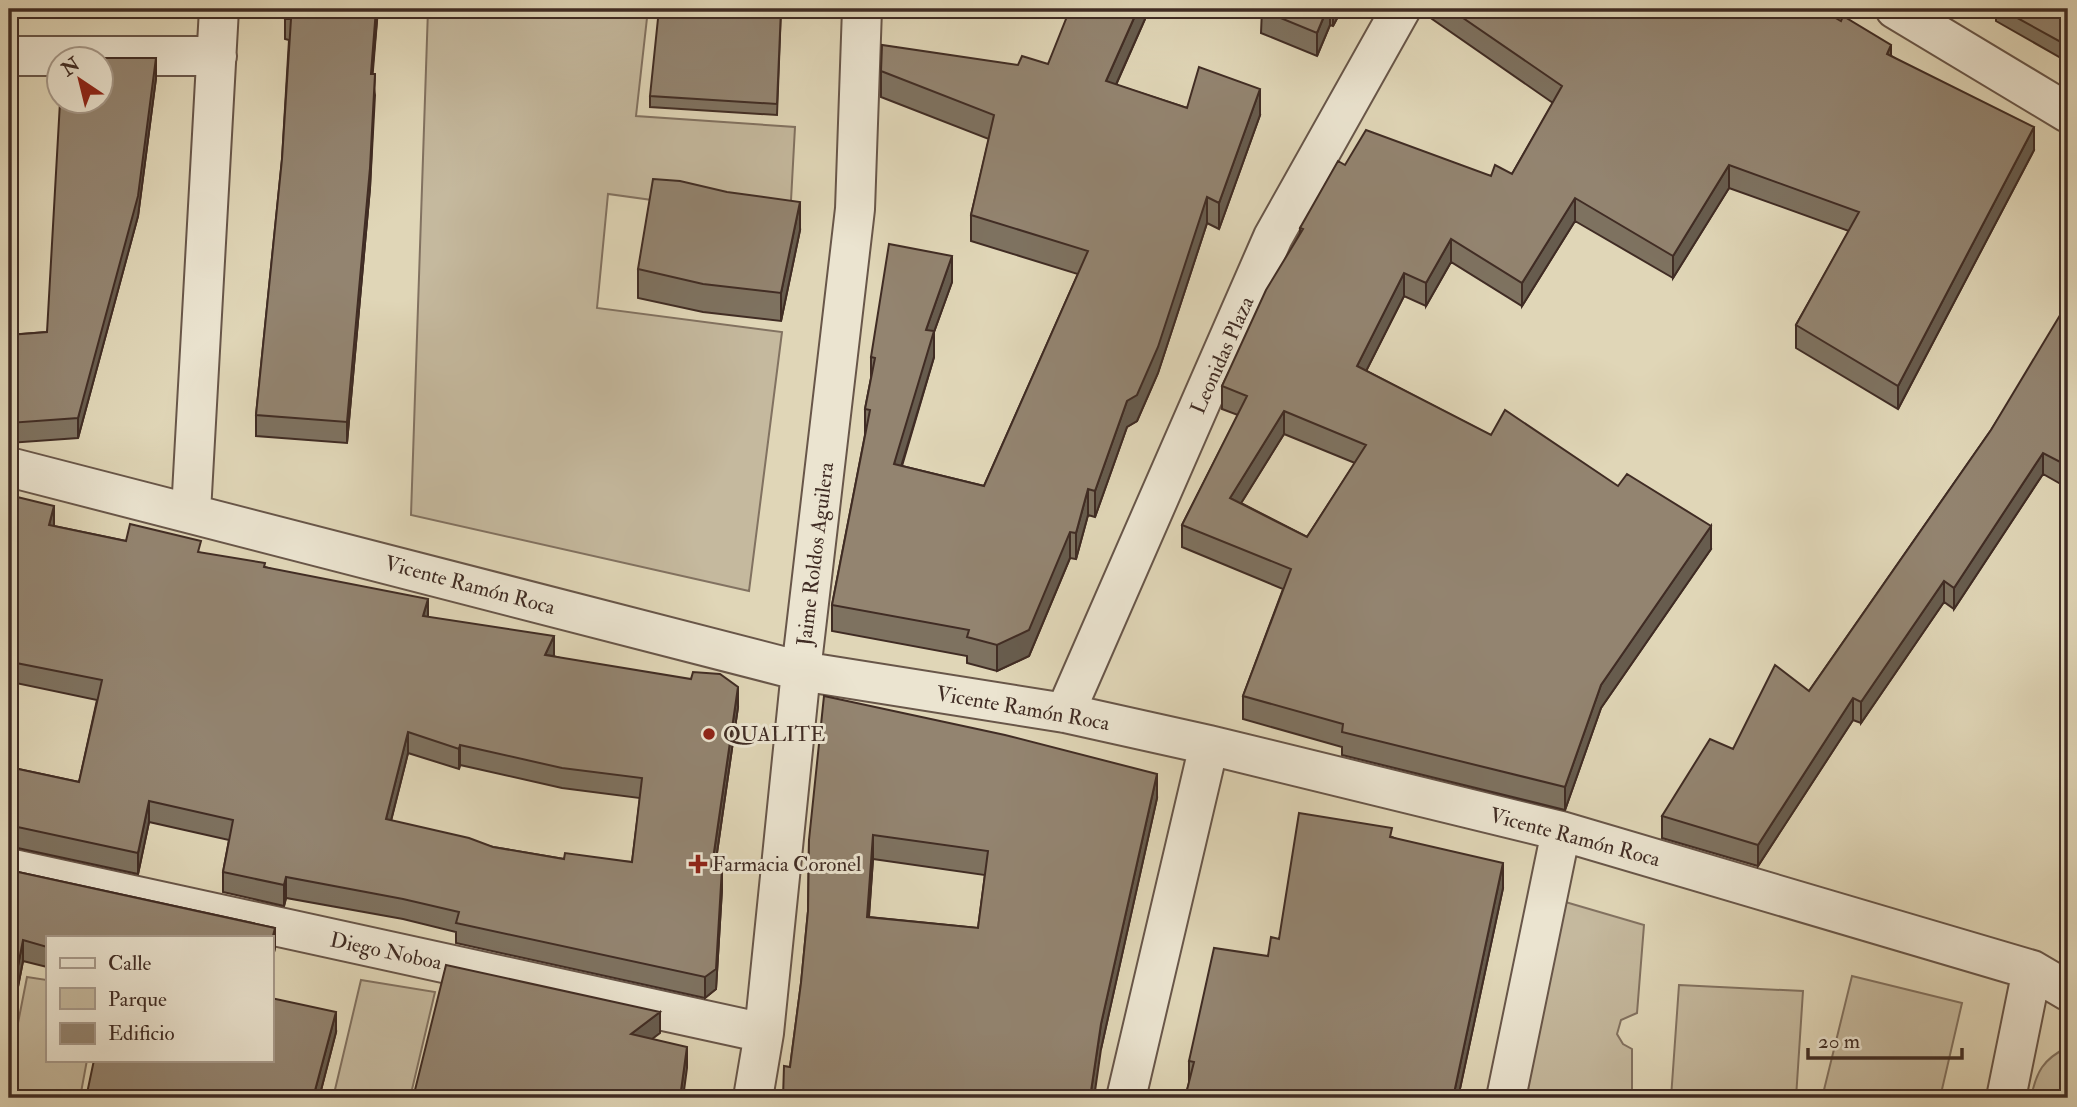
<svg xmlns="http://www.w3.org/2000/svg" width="2077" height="1107" font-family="'IM FELL Double Pica',serif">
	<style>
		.green { fill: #c5b99e; stroke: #827261; stroke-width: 2 }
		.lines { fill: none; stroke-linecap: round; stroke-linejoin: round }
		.minor-casing { stroke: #685649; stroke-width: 42 }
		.minor { stroke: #ebe4d0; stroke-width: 38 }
		.wall { fill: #7e7260; stroke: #402c24; stroke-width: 2; fill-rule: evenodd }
		.shaded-wall { fill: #675c4e; stroke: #402c24; stroke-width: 2 }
		.building { fill: #938470; stroke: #402c24; stroke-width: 2; fill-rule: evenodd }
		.poi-dot { fill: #8f2418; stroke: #ebe4d0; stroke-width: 2.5 }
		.labels { text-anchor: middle; stroke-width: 6; stroke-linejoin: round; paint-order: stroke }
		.street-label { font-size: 21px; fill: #402c24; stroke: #ebe4d0 }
		.poi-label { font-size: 21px; fill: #402c24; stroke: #ebe4d0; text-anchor: start }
	</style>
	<rect width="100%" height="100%" fill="#e0d6b7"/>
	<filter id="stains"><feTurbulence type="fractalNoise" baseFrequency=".00286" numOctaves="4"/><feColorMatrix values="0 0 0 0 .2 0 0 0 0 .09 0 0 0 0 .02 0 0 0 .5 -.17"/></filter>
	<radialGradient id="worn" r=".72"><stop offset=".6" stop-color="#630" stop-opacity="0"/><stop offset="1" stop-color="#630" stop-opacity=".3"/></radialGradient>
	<path class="green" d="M428 9H648L636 116 795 127 790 219 608 194 597 308 782 332 749 591 411 515Z
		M1562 901 1644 925 1637 1013 1621 1020 1617 1034 1623 1044 1632 1049V1098H1524Z
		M1852 976 1962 1003 1940 1098H1822Z
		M27 977 47 980V1060H87L80 1098H9V1069Z
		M361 980 435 992 410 1098H333Z
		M1679 985 1803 991 1796 1098H1671Z
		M2068 1047V1098H2031C2036 1072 2043 1059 2068 1047Z"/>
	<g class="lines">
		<g class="minor-casing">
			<path id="minor" d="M1895 9 2068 113
				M9 56H217
				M9 467 801 671 1065 713 1209 745 1561 831 2032 970 2068 991
				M191 512 219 9
				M1065 713 1273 237 1401 9
				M9 868 764 1033
				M753 1098 764 1033 801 671 855 209 862 9
				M1126 1098 1209 745
				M1506 1098 1561 831
				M2006 1098 2032 970"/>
		</g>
		<use href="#minor" class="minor"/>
	</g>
	<path class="wall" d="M378 9 372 74 375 95 370 188 347 443 256 436V415L282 159 289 40 285 39V19Z
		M781 9 777 115 650 107V96Z
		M1145 9V19L1116 85 1187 108 1260 115 1219 229 1207 223 1158 373 1137 421 1127 427 1095 517 1088 515 1076 559 1070 558 1029 656 997 671 967 663V656L832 631V605L865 435V409L871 378V357L952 282 934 332V357L902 466 984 486 1078 274 971 241V215L989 139 881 97V71L1048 64Z
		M1262 9H1342L1333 26 1330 25 1317 56 1261 33Z
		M1422 9H1820L2034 150 1898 409 1796 348V325L1849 231 1729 188 1673 278 1575 221 1522 306 1451 262 1426 306 1404 296 1366 371 1711 549 1601 708 1565 810 1342 755V747L1243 719V696L1283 589 1182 547V525L1238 415 1222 409V386L1300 233V228L1345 165 1491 176 1512 174 1553 103 1422 12ZM1284 434 1355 463 1307 537 1241 503Z
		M1996 9H2068V62L1996 21Z
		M156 78 138 216 78 438 9 443V335L47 332Z
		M800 230 781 321 703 312 638 298V269Z
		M2068 309V488L2043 474 1954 609 1944 602 1861 723 1853 720 1758 866 1662 838V816L1733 749 1809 691 1991 430Z
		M9 495 54 526 126 541 201 553 265 567 553 656 738 707 715 867 722 889 716 989 705 998 456 943V932L403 919 286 898 284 906 223 892V872L229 840 149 822 138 874 13 847H9V767L79 782 97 700 11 682ZM408 753 459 769 460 765 562 788 640 798 632 862 564 859 493 847 391 821Z
		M1157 798 1101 1049 790 1067 801 983 808 911 809 840ZM873 859 985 875 978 928 869 917Z
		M1392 837 1503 888 1458 1098H1185L1189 1083V1061L1268 956 1279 939Z
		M9 870 275 928V948L271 965V937H47V967L23 961 9 1033Z
		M336 1032 319 1098H86Z"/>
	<path class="shaded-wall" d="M376 9H378L371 94V74Z
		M1138 9H1145V19L1106 107V81Z
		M1327 9H1330V25L1317 56V33Z
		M1333 9H1342L1333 26Z
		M1891 45V67L1887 54Z
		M156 58V78L138 216 78 438V418Z
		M375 74 370 188 347 443V422Z
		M1260 89V115L1219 229V203Z
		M2034 127V150L1898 409V386Z
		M1729 165V188L1673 278V256Z
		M1207 197V223L1158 373 1137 421 1127 427 1095 517V491L1127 401Z
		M1575 198V221L1522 306V283Z
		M800 202V230L781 321V293Z
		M1451 239V262L1426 306V283Z
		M952 256V282L934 332V357L894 490V464L926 330Z
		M1404 273V296L1357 389V366Z
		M1284 411V434L1230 521V498Z
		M2043 453V474L1954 609V588Z
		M1088 489V515L1076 559V533Z
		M54 506V527L49 525Z
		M1711 526V549L1601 708 1565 810V787L1601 685Z
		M1070 532V558L1029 656 997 671V645Z
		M1944 581V602L1861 723V702Z
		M428 599V620L423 616Z
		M554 636V656L545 655Z
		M11 662V682L9 691V670Z
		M738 687V707L712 887V866Z
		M1853 698V720L1758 866V845Z
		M408 732V753L386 840V819Z
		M460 745V765L459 769V749Z
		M1157 774V798L1101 1049 1094 1098H1090L1101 1024Z
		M149 801V822L138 874V853Z
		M873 835V859L867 941V917Z
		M1503 863V888L1458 1098H1453Z
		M722 868V889L716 989 705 998V977Z
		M286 877V898L284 906V885Z
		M275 928V948L271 965V944Z
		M23 940V961L9 1033V1012Z
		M336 1012V1032L319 1098H313Z
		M660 1012V1033L631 1055V1034Z
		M687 1047V1068L683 1098H680Z"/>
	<path class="building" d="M286 9H376L371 74H375L370 168 347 422 256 415 282 159 291 19H285Z
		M659 9H781L777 104 650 96Z
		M1070 9H1138L1106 81 1187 108 1199 67 1260 89 1219 203 1207 197 1158 347 1137 395 1127 401 1095 491 1088 489 1076 533 1070 532 1029 630 997 645 967 637 969 630 832 605 870 410 865 409 875 358 871 357 889 244 952 256 926 330 934 331 894 464 984 486 1088 251 971 215 994 115 881 71 882 45 1018 65 1022 56 1048 64Z
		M1262 9H1327L1317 33 1261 10Z
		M1450 9H1820L1841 21 1843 16 1891 45 1887 54 2034 127 1898 386 1796 325 1859 212 1729 165 1673 256 1575 198 1522 283 1451 239 1426 283 1404 273 1357 366 1491 435 1505 410 1618 486 1627 474 1711 526 1601 685 1565 787 1342 732 1343 724 1243 696 1291 569 1182 525 1247 396 1222 386 1266 290 1303 229 1300 228 1338 161 1345 165 1366 130 1491 176 1495 165 1512 174 1562 86ZM1284 411 1366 445 1307 537 1230 498Z
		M2001 9H2068V46Z
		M66 58H156L138 196 78 418 9 423V335L47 332 60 102H102V60H66Z
		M653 179 680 181 727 192 800 202 781 293 703 284 638 269Z
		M2065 307 2068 309V466L2043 453 1954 588 1944 581 1861 702 1853 698 1758 845 1662 816 1710 739 1733 749 1775 665 1809 691 1991 430Z
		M9 495 54 506 49 525 126 541 130 524 201 541 198 552 265 563 264 567 428 599 423 616 554 636 545 655 691 679 693 672 720 674 738 687 712 866 722 868 716 969 705 977 456 923 459 912 403 899 286 877 284 885 223 872 233 820 149 801 138 853 13 826 9 827V767L79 782 102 680 11 662 9 670ZM408 732 459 749 460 745 562 768 642 778 632 862 565 853 564 859 493 847 469 838 386 819Z
		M824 696 1005 735 1157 774 1101 1024 1090 1098H783L784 1066 790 1067 801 983 808 911 809 840ZM873 835 988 851 978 928 867 917Z
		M1299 813 1392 828 1390 837 1503 863 1453 1098H1356L1327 1094 1326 1098H1185L1194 1062 1189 1061 1214 948 1268 956 1271 937 1279 939Z
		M9 870 275 928 271 944V937H47V947L23 940 9 1012Z
		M446 965 660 1012 631 1034 687 1047 680 1098H413Z
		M271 998 336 1012 313 1098H255L237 1095 236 1098H86L94 1060H271Z"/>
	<g class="poi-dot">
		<circle cx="709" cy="734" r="7"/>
		<path d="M694.5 853.5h7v7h7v7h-7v7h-7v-7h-7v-7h7z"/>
	</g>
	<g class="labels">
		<g class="street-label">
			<text transform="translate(1222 355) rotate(-66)" y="7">Leonidas Plaza</text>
			<text transform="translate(815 554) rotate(-83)" y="7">Jaime Roldos Aguilera</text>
			<text transform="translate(470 585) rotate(15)" y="7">Vicente Ramón Roca</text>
			<text transform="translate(1023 708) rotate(10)" y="7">Vicente Ramón Roca</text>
			<text transform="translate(1575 837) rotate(15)" y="7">Vicente Ramón Roca</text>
			<text transform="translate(386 951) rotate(12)" y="7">Diego Noboa</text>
		</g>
		<g class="poi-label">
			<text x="723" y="741">QUALITE</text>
			<text x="712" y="871">Farmacia Coronel</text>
		</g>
	</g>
	<rect width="2077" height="1107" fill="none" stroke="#e0d6b7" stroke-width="35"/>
	<rect x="10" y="10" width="2056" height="1086" fill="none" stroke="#402c24" stroke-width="3.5"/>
	<rect x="18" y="18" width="2042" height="1072" fill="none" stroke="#402c24" stroke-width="2"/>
	<rect x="46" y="936" width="228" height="126" fill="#ebe4d0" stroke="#a79a8b" stroke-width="2"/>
	<rect x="60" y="958" width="35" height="10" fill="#ebe4d0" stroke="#a79a8b" stroke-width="2"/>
	<text x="108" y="970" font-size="21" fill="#402c24">Calle</text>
	<rect x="60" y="988" width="35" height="21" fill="#c5b99e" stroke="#a79a8b" stroke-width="2"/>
	<text x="108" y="1006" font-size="21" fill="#402c24">Parque</text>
	<rect x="60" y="1023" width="35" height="21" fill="#938470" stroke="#a79a8b" stroke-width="2"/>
	<text x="108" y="1040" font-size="21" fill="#402c24">Edificio</text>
	<g transform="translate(80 80) rotate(325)"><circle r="33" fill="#ebe4d0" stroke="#a79a8b" stroke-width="2"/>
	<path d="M0-5L12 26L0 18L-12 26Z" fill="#8f2418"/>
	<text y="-10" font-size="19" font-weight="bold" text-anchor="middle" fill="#402c24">N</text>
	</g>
	<path d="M1808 1048v10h154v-10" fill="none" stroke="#402c24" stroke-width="3.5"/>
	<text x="1818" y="1048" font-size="21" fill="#402c24" stroke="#ebe4d0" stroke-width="5" paint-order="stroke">20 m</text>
	<rect width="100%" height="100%" filter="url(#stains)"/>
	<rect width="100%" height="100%" fill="url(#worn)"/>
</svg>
